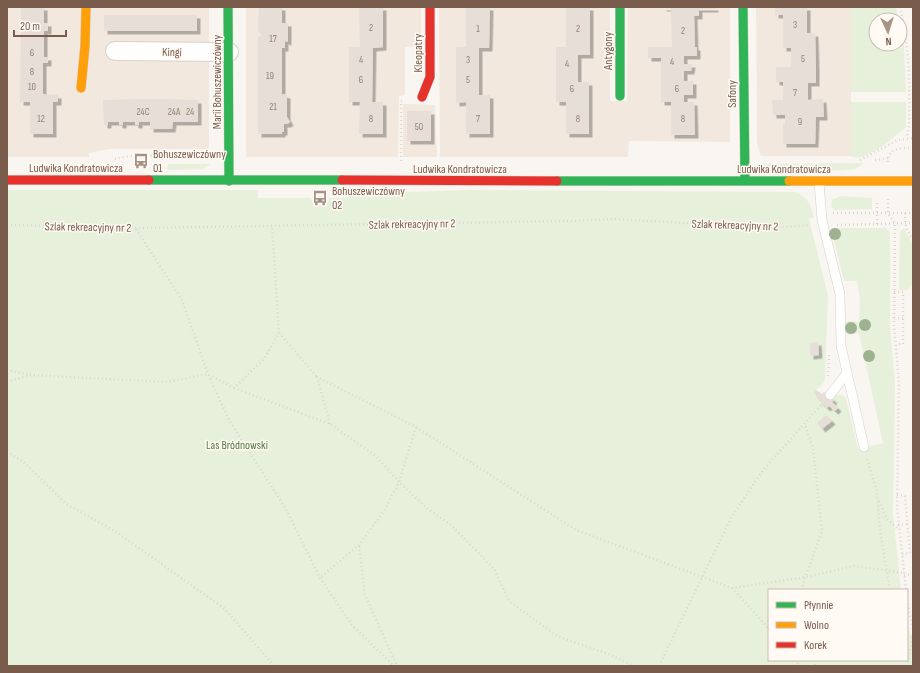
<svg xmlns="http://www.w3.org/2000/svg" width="920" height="673" font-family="'Sofia Sans Condensed',sans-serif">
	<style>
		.residential { fill: #f2e8de }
		.green { fill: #e7f0db }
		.building { fill: #e6ded7; filter: url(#shadow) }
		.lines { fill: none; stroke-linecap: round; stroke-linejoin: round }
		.lane-casing { stroke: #d7d1cb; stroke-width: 10 }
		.street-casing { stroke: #d7d1cb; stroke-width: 20 }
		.fast-casing { stroke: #d9d2cb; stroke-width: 10 }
		.slow-casing { stroke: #d9d2cb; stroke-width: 10 }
		.jam-casing { stroke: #d9d2cb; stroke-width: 10 }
		.path { stroke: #dcd5d0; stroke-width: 2.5; stroke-dasharray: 1 3; stroke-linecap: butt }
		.lane { stroke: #fefefd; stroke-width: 9 }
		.street { stroke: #fefefd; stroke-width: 18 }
		.fast { stroke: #30b455; stroke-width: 9 }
		.slow { stroke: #ff9f0a; stroke-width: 9 }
		.jam { stroke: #e5322d; stroke-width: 9 }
		.tree { fill: #9eb190 }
		.labels { text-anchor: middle; stroke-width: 3; stroke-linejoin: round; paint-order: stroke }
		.number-label { font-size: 10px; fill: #977e72 }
		.street-label { font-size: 12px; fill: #7a5c4d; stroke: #fffaf3 }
		.poi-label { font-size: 12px; fill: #7a5c4d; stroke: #fffaf3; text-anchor: start }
		.park-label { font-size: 12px; fill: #537a41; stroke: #fffaf3 }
	</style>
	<defs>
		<filter id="shadow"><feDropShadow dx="3.5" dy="3.5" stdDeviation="0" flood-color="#0004"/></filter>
	</defs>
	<rect width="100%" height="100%" fill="#f9f5f0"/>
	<path class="residential" d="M7 7H209V149H109L89 153V157H7Z
		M246 7H421V46L405 47V95L399 96 398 157H246Z
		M439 7H610V101H627L628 7H730V142L629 141 628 157H440Z
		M756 7H851V156H761L757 143Z
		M403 104 435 105 437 157H403Z"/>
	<path class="green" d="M851 7H896L899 20H876V44H900V23L904 46 906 92H851Z
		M851 102H906V127C895 136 865 164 851 156Z
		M864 163 855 169 829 171 769 170 758 164Z
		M169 164H211L202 169 167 170V167Z
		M7 190H258V198H311L312 201H329V198H348L349 190H391L404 192 472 190 794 192C807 196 810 203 814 217L809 219 828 296 825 379 822 385 813 393 819 398 818 400 827 408 829 406 835 411 838 408 832 402 833 400 832 399 835 395H842L846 399 858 449 883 443 859 333 847 335 846 333 847 321 859 322 860 301 857 281H844L831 228H886L890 232V326L895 384 893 514 901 590H769V660H907V622L910 635H913V666H7Z
		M841 196 872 198V209L834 210 831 206 832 200Z
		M904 228 912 243V284L907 290H899L900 232Z"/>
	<path class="building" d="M21 7H44V23H48V31H44V57H48V63H43V94L58 95V102H53V134H30V102H20Z
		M259 7H282V23H288V42L285 41V48H282V94L287 95V117L290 122 288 124H284V132H282V134H258V36H262L258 30Z
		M359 7H383V47L373 48 372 102H383V134H359L360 102H349V47H360Z
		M466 7H490L489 48H479V95H490V134H466V102L456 103V47H466Z
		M566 7H590V55H578V82H589V134H566V102H556V47H566Z
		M663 7H715V9H699V16H694L695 47H697V56H684V64H692L691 71H684V81H693V95H684V102H694L695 135H671V102H661V58H648V47H672L671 8H663Z
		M775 7H807V33H815L816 67V83H808V100L823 99 824 117H816L815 144H783V124H785V115H773L772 100H783V82H776V67H791V48H783V15H775Z
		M104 15H197V31H104Z
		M150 99 198 100V122H173L172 129H150V122H139V125H135V122H123V125H119V122H108V125H104L103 100Z
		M407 111H431V141H407Z
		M818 342 819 355 810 356V343Z
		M816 390 822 394 824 392 834 400 832 402 838 408 835 411 829 406 827 408 818 400 819 398 813 393Z
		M826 415 832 421 822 429 817 423Z"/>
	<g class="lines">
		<g class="lane-casing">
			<path id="lane" d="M819 182 822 220 840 294 841 346 864 447
				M830 395 847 373"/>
		</g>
		<g class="street-casing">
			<path id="street" d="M115 51 229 52"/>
		</g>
		<g class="fast-casing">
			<path id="fast" d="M228 7 229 181
				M620 7V96
				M743 7 745 181
				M149 180H342
				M557 181H789"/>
		</g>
		<g class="slow-casing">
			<path id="slow" d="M81 88 85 46 86 7
				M789 181H913"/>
		</g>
		<g class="jam-casing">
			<path id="jam" d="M422 97 430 77V7
				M7 180H149
				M342 180 557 181"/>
		</g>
		<path class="path" d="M900 7C909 45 910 84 909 123 909 128 907 133 907 138
			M115 159C130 155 152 153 166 160
			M860 160 898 140 912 138
			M875 160 888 158
			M401 161V101L403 100
			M888 162C888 147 902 148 913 148
			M888 199V213L895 224 894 325 899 383 897 506 906 590
			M833 213H913
			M905 213 906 227 913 240
			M877 224V200
			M7 225 136 228 569 221 614 219 771 228 810 225
			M837 225 912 223
			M136 229 182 300 208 374 229 420 286 509 320 578 352 625 394 666
			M894 292H903V344H896
			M894 318H903
			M279 333 317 377
			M7 370 30 375
			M828 376 829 355
			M7 382 30 375 167 382 208 374 234 388 264 359 279 333 272 227
			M234 388 330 424 376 456 399 482 384 511 359 545 320 578
			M330 424 317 377 416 427 576 530 732 588 806 577 854 566 904 573
			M416 427 399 482 428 509 451 525 494 569 509 601 557 636 611 655 634 666
			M7 452 24 462 66 504 115 531 225 609 274 666
			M867 459 877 491 880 531 890 590
			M897 495 905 496 910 553 902 554
			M879 501 887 519 898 529
			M898 525 907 524
			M359 546 365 595 397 666
			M904 575 913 574
			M732 588 769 629
			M801 590 822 531 813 448 805 425
			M907 600 913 629
			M795 660 799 666
			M814 660 816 666
			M659 666 731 518 763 470 822 404
			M907 666 913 635"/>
		<use href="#lane" class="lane"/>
		<use href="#street" class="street"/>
		<use href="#fast" class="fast"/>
		<use href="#slow" class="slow"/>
		<use href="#jam" class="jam"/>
	</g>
	<g class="tree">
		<circle cx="835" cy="234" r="6"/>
		<circle cx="865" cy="325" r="6"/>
		<circle cx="851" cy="328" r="6"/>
		<circle cx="869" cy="356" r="6"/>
	</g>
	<defs>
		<g id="bus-bare" transform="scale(1.2)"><path d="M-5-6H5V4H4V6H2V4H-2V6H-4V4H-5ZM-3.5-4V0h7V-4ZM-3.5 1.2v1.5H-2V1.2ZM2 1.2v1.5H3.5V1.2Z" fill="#a69286" stroke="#fffaf3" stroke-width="2.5" paint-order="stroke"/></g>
	</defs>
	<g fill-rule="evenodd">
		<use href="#bus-bare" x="141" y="161"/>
		<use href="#bus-bare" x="320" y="198"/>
	</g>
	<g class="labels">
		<g class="number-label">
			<text x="795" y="28">3</text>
			<text x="371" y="31">2</text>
			<text x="478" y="32">1</text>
			<text x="578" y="32">2</text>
			<text x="683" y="34">2</text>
			<text x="273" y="42">17</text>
			<text x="32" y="56">6</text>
			<text x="803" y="62">5</text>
			<text x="361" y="63">4</text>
			<text x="468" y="63">3</text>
			<text x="672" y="65">4</text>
			<text x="567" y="67">4</text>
			<text x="32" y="75">8</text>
			<text x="270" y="79">19</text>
			<text x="361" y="83">6</text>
			<text x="468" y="83">5</text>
			<text x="32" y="90">10</text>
			<text x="572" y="92">6</text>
			<text x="677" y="92">6</text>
			<text x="795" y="96">7</text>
			<text x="273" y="110">21</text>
			<text x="143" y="115">24C</text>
			<text x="174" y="115">24A</text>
			<text x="190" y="115">24</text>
			<text x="41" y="122">12</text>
			<text x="371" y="122">8</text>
			<text x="478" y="122">7</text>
			<text x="578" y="122">8</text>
			<text x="683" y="122">8</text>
			<text x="800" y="125">9</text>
			<text x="419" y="130">50</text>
		</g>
		<g class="street-label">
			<text transform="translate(608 51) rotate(-90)" y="4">Antygony</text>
			<text transform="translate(172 52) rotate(1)" y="4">Kingi</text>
			<text transform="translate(418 53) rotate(-90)" y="4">Kleopatry</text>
			<text transform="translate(217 82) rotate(-90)" y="4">Marii Bohuszewiczówny</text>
			<text transform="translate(732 94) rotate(-90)" y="4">Safony</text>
			<text x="76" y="172">Ludwika Kondratowicza</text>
			<text x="460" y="173">Ludwika Kondratowicza</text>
			<text x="784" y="173">Ludwika Kondratowicza</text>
			<text transform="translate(412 224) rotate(-1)" y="4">Szlak rekreacyjny nr 2</text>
			<text transform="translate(735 225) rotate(2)" y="4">Szlak rekreacyjny nr 2</text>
			<text transform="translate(88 227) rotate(1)" y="4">Szlak rekreacyjny nr 2</text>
		</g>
		<g class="poi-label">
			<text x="153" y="158">Bohuszewiczówny<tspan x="153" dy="14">01</tspan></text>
			<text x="332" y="195">Bohuszewiczówny<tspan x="332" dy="14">02</tspan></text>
		</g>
		<g class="park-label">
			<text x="237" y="449">Las Bródnowski</text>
		</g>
	</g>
	<rect width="920" height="673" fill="none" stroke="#7a5c4d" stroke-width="16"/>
	<rect x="768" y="589" width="140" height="72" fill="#fffaf3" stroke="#cabbb1"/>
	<rect x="776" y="602" width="20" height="6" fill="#30b455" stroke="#cabbb1"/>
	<text x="804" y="609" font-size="12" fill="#7a5c4d">Płynnie</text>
	<rect x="776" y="622" width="20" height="6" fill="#ff9f0a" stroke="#cabbb1"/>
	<text x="804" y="629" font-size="12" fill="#7a5c4d">Wolno</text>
	<rect x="776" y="642" width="20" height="6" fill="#e5322d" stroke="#cabbb1"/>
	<text x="804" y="649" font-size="12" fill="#7a5c4d">Korek</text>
	<g transform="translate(888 32) rotate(176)"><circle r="19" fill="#fffaf3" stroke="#cabbb1"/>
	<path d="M0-3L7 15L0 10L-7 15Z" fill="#a69286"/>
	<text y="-6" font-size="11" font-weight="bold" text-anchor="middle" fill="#7a5c4d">N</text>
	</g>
	<path d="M14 30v6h52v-6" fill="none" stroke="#7a5c4d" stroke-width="2"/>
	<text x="20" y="30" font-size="12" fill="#7a5c4d" stroke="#fffaf3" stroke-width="3" paint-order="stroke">20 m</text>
</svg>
